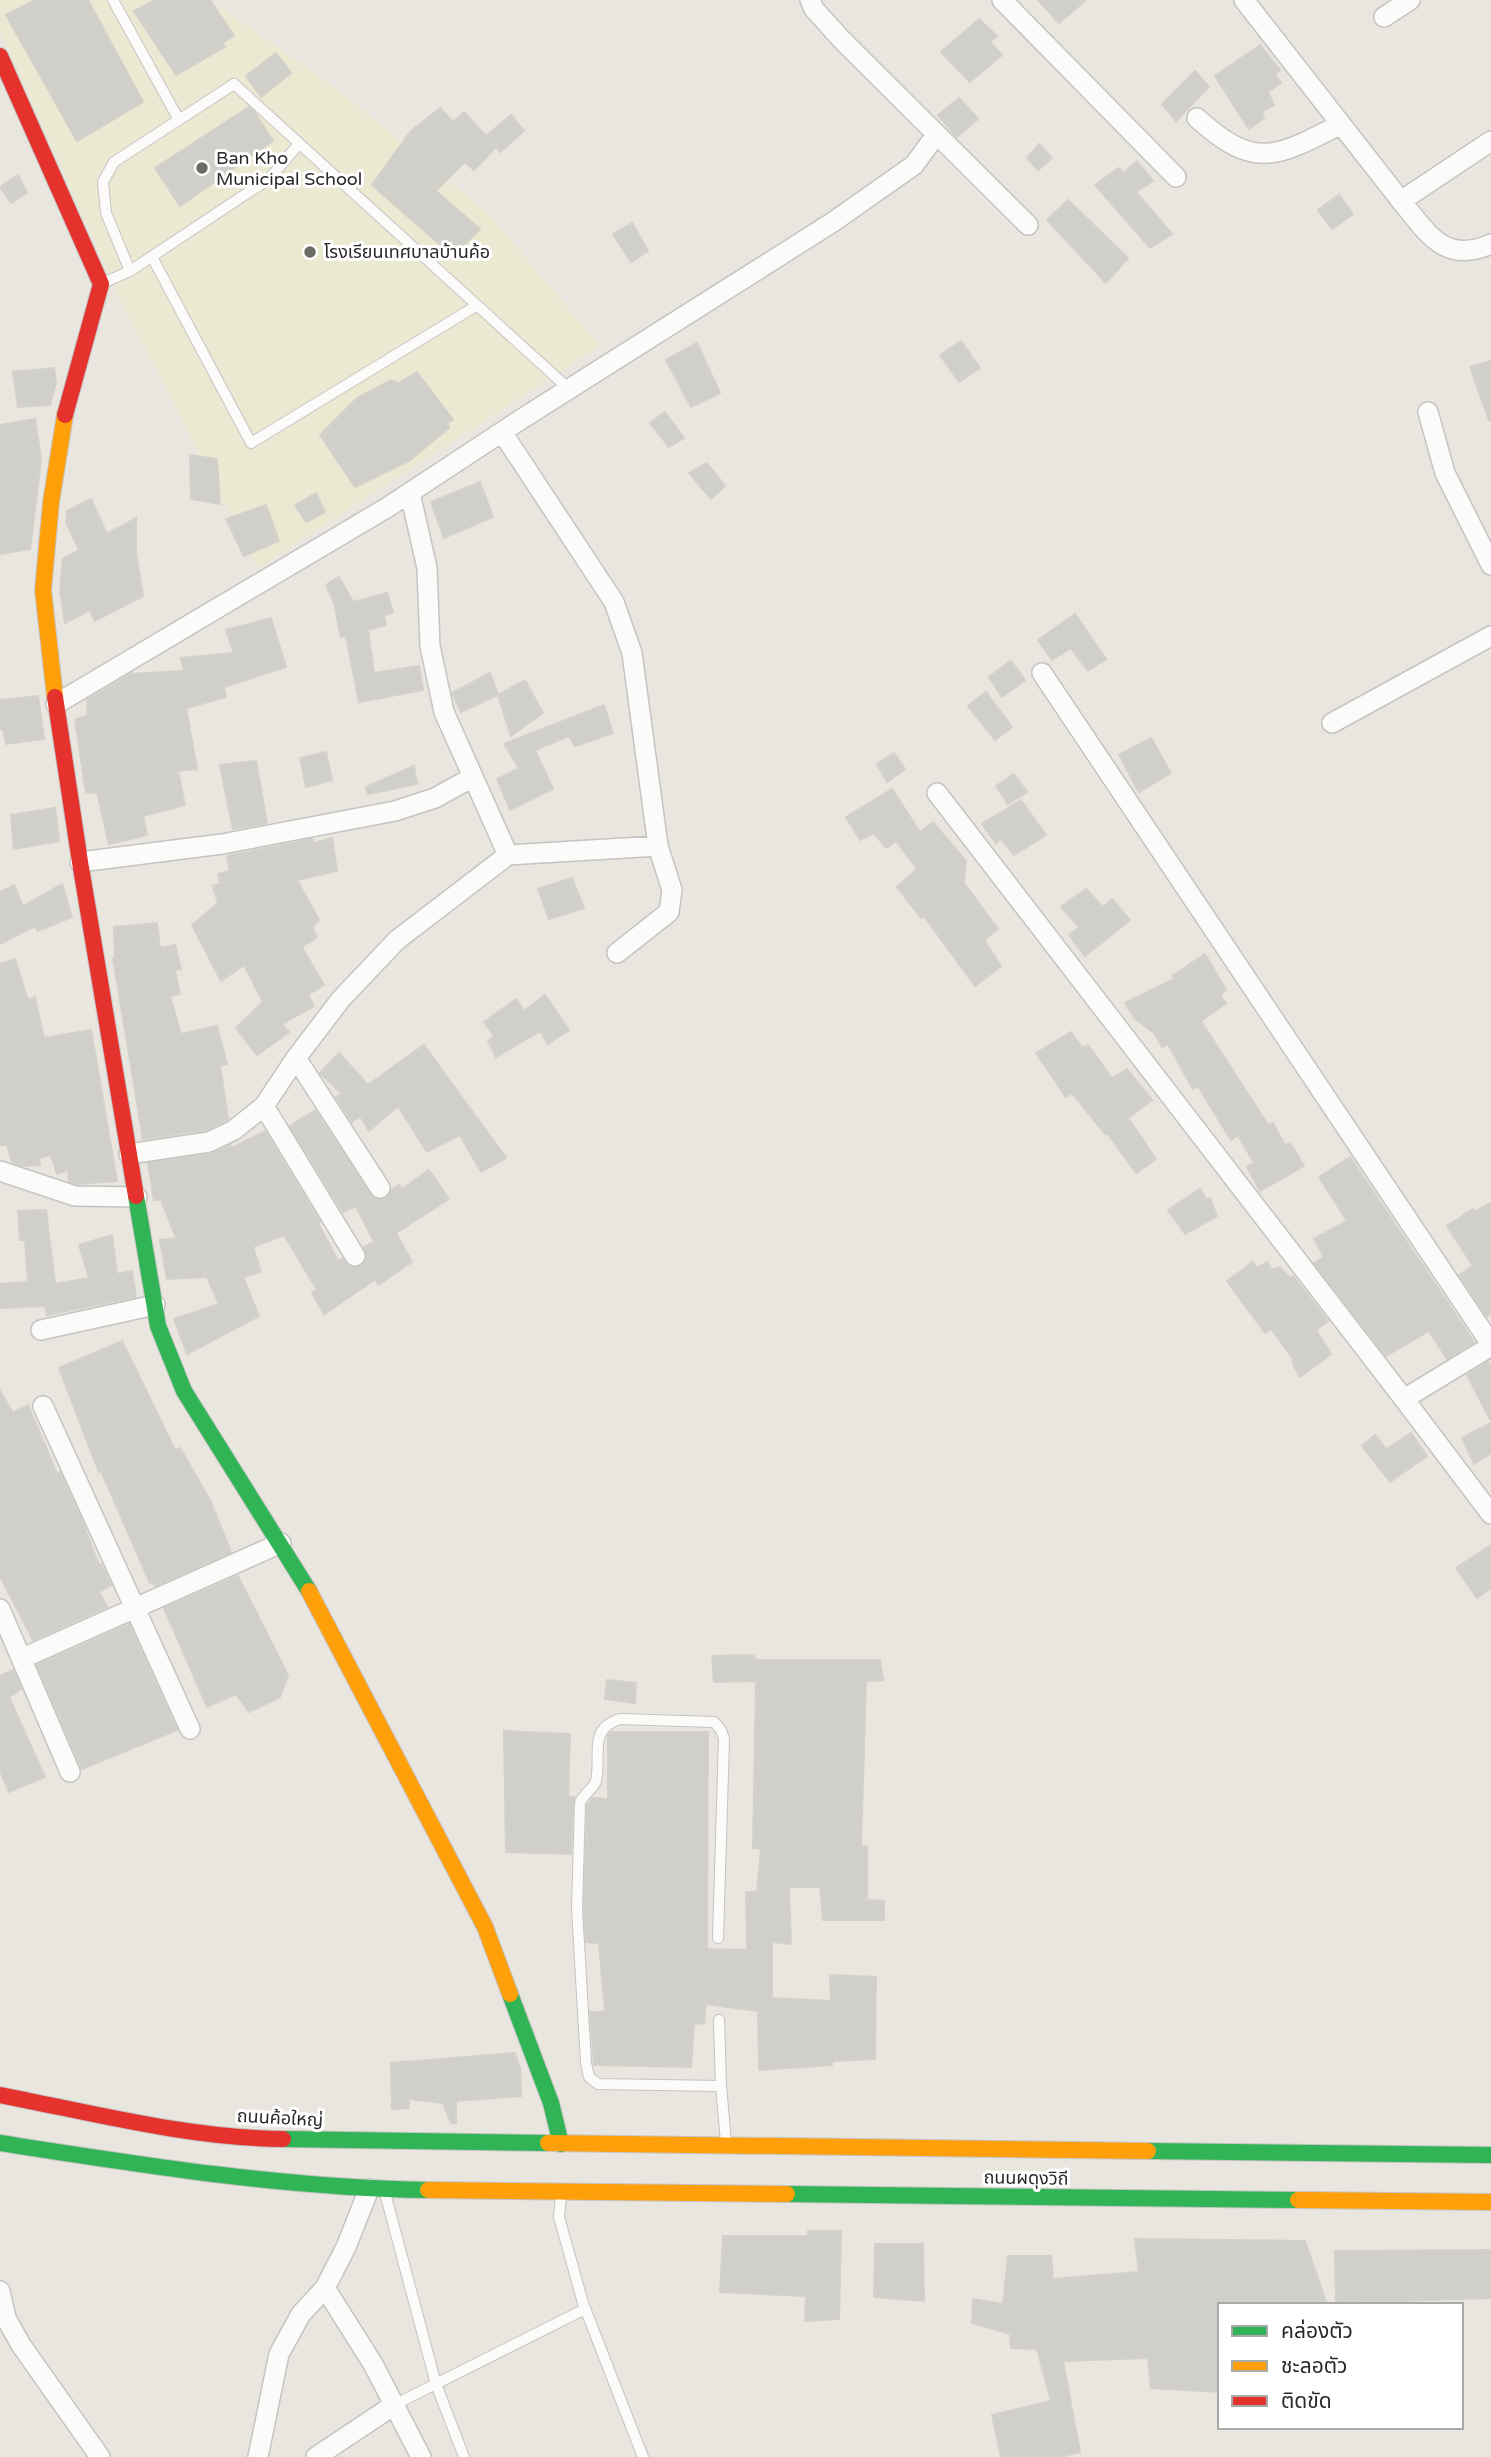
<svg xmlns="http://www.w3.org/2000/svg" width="1491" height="2457" font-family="'Varela Round','Noto Sans Thai',sans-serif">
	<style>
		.education { fill: #ece9d2 }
		.building { fill: #d0cfc9; stroke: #d3d1ca; stroke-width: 2 }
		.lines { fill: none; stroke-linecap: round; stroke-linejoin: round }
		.lane-casing { stroke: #c5c4c4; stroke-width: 12 }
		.street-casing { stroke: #c5c4c4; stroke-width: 22 }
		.fast-casing { stroke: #c5c4c4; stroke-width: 18 }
		.slow-casing { stroke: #c5c4c4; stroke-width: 18 }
		.jam-casing { stroke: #c5c4c4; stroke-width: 18 }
		.lane { stroke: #fcfbfa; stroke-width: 10 }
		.street { stroke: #fcfbfa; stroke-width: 19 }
		.fast { stroke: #30b455; stroke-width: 16 }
		.slow { stroke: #ff9f0a; stroke-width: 16 }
		.jam { stroke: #e5322d; stroke-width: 16 }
		.poi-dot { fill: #6c6b68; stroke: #fff; stroke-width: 2.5 }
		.labels { text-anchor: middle; stroke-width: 6; stroke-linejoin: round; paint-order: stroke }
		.poi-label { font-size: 18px; fill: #292929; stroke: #fff; text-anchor: start }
		.street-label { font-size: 18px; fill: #292929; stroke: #fff }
	</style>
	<rect width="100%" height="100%" fill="#e8e6de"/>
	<path class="education" d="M0 0H204L223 9 341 92 489 214 600 346 258 568 116 291 0 31Z"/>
	<path class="building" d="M35 0H88L143 102 77 141 6 15Z
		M155 0H210L234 36 222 43 225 47 176 75 134 11Z
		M1038 0H1086L1059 23Z
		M979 19 997 36 990 42 1002 55 970 82 941 52Z
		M1260 45 1280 70 1275 74 1281 83 1268 92 1274 105 1262 112 1264 118 1249 129 1215 76Z
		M276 53 291 73 261 97 246 76Z
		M1195 71 1209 87 1176 121 1162 104Z
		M959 98 978 119 957 137 938 115Z
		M249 107 255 113 273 141 180 206 155 168Z
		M440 108 453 122 464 112 486 136 511 115 524 131 500 152 496 147 474 170 465 162 436 191 480 229 453 256 372 185 411 131Z
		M1039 144 1052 158 1038 170 1027 158Z
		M1137 161 1153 181 1136 192 1172 234 1150 248 1095 185 1119 168 1124 173Z
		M18 175 27 193 11 203 0 187Z
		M1339 195 1353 214 1332 229 1318 210Z
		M1068 200 1128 258 1106 283 1047 220Z
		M632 223 648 251 631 262 613 234Z
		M961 341 980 368 959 382 940 355Z
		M697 343 720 393 691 407 666 360Z
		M1491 361V420H1489L1470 367Z
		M54 368 56 383 50 405 18 407 13 372Z
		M417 372 453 420 447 423 449 428 409 461 355 487 320 435 357 398 391 380 399 383Z
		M665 412 684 438 669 447 650 423Z
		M35 419 41 460 30 549 0 554V425Z
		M190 455 217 459 220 504 191 499Z
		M707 463 725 486 711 499 689 473Z
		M480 482 493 517 444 538 431 502Z
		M316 493 325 512 306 522 295 505Z
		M91 499 107 534 136 518V554L143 596 95 621 90 610 65 623 60 590 63 559 79 550 66 522 67 511Z
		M266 505 279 541 244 556 226 519Z
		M339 577 353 602 387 593 393 612 384 616 386 625 368 630 374 673 419 666 423 690 359 702 346 636 341 637 334 603 326 585Z
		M1075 614 1106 659 1088 671 1071 648 1052 660 1038 640Z
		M271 618 286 667 224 687 226 697 186 708 197 769 178 771 185 805 143 816 147 835 109 844 97 792 86 793 75 720 88 715 87 700 131 674 184 671 181 658 234 653 226 630Z
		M1011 661 1025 680 1002 697 989 677Z
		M490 673 498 695 461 712 452 693Z
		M525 680 543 713 511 736 498 695Z
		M986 692 1012 727 995 740 968 706Z
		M38 696 44 739 6 744 3 729H0V700Z
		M604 705 613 733 575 746 569 736 535 750 553 789 510 810 497 779 519 768 504 744Z
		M1151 738 1171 773 1139 792 1119 755Z
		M326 752 332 780 306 787 300 758Z
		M894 753 905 769 887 782 877 764Z
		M256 761 267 823 233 829 220 765Z
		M414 766 417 784 368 794 366 787Z
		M1014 774 1027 792 1008 804 996 786Z
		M892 789 920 832 933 822 966 861 964 883 998 929 984 940 1001 966 975 986 924 916 921 918 897 887 917 869 896 841 886 848 874 833 860 840 846 817Z
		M1021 800 1046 835 1014 855 1001 839 996 843 982 824Z
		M55 808 59 841 14 849 11 815Z
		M332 838 337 871 297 880 319 920 312 927 317 937 302 947 324 985 308 995 314 1006 282 1024 289 1032 257 1055 236 1028 263 1002 244 965 221 981 192 925 218 903 213 886 220 884 218 874 230 871 227 856 312 839 314 843Z
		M572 878 584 908 549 919 538 889Z
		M62 884 72 917 38 931 35 926 0 944V892L14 885 23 906Z
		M1086 889 1103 907 1112 899 1130 920 1085 956 1069 935 1079 927 1061 907Z
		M157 923 160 948 175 945 181 969 175 970 180 994 170 996 181 1034 217 1026 227 1064 220 1065 228 1119 205 1130 143 1139 113 958H115L114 927Z
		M1205 954 1226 990 1220 995 1226 1003 1201 1021 1268 1125 1273 1123 1285 1145 1290 1143 1304 1166 1260 1191 1247 1167 1254 1163 1238 1135 1231 1140 1198 1086 1193 1089 1168 1044 1162 1047 1154 1033 1135 1019 1125 1003 1174 979 1172 976Z
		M15 959 28 1000 35 997 44 1038 91 1030 117 1181 77 1184 69 1181 68 1170 57 1174 51 1155 39 1158 40 1165 24 1166 12 1162 7 1145H0V964Z
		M545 995 569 1030 548 1044 540 1031 496 1057 488 1041 494 1036 484 1022 516 999 524 1011Z
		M1071 1032 1082 1048 1088 1045 1112 1078 1127 1069 1152 1100 1128 1118 1156 1159 1136 1173 1107 1133 1105 1134 1072 1093 1066 1097 1036 1053Z
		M424 1045 506 1158 481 1172 460 1135 427 1152 398 1106 369 1131 360 1116 352 1122 336 1097 342 1094 320 1073 339 1053 368 1085Z
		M315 1110 374 1199H386L392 1190 399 1185 402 1189 429 1170 449 1199 396 1233 412 1262 378 1285 376 1279 324 1314 312 1293 317 1290 284 1235 253 1247 261 1272 243 1277 259 1316 187 1354 174 1319 219 1304 207 1277 167 1279 160 1240 176 1238 161 1200H154L148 1163 211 1154 231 1145 232 1148 265 1131 320 1222 318 1223 338 1261 342 1259 350 1267H361L367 1256 364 1247 374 1242 356 1206 343 1212 290 1126Z
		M1350 1157 1474 1342 1447 1359 1429 1331 1386 1356 1314 1263 1324 1257 1314 1239 1347 1221 1319 1177Z
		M1200 1189 1207 1200 1210 1198 1217 1216 1185 1234 1168 1210Z
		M1491 1203V1313L1487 1316 1459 1275 1473 1266 1447 1226 1473 1209 1474 1212Z
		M46 1210 55 1284 89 1278 79 1245 112 1235 117 1274 132 1271 136 1297 47 1315 45 1306 0 1308V1284L28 1282 25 1240H20L18 1211Z
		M1253 1262 1257 1268 1267 1262 1272 1270 1280 1267 1289 1278 1293 1276 1328 1321 1316 1330 1331 1354 1300 1377 1292 1362 1294 1360 1271 1329 1265 1333 1227 1281Z
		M122 1341 175 1450 180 1448 210 1500 231 1552 155 1586 153 1582 150 1583 101 1471 99 1472 59 1368Z
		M1488 1362 1491 1366V1421L1467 1375Z
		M0 1391 13 1413 28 1405 57 1474 60 1472 80 1516 99 1565 101 1564 111 1585 99 1592 107 1607 33 1640 0 1576Z
		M1491 1423V1453L1474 1464 1462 1438Z
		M1411 1433 1427 1456 1390 1482 1362 1446 1375 1435 1386 1449Z
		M1491 1545V1588L1477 1598 1456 1568Z
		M238 1576 288 1675 280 1697 249 1712 236 1694 207 1707 164 1608Z
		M129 1624 177 1730 82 1769 37 1665Z
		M754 1655 756 1660H880L883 1680 866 1681 861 1846H867V1900L884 1901V1920H823L820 1887H789L791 1944 772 1942V1998L831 2001 830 1975 876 1977 875 2059 832 2061V2065L759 2070 758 2011 706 2004 704 2023 694 2024 691 2067 594 2065 590 2012H605L599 1943 586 1942 584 1909 587 1805 592 1798 608 1799V1735L611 1732H708L707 1949 747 1950 746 1892H757L761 1849 753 1848 756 1681 714 1682 712 1656Z
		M13 1670 21 1689 9 1697 45 1777 9 1792 0 1771V1676Z
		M607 1680 636 1683 635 1703 605 1699Z
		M504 1731 570 1734 568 1797H574L571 1854 506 1852Z
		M515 2053 520 2068 521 2096 456 2101V2123H451L443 2103 409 2099V2108L392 2109 391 2063Z
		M808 2231H841L839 2319 805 2321 806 2296 720 2292 723 2236H808Z
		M1135 2239 1305 2241 1327 2305H1220V2392L1151 2388 1148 2358 1063 2361 1080 2452 1060 2457H1001L992 2415 1051 2401 1037 2349 1011 2348 1010 2334 972 2323 973 2299 1003 2304 1008 2256H1051L1053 2279 1139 2272Z
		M875 2244H923L924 2301 874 2297Z
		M1491 2250V2298L1336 2303 1335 2251Z"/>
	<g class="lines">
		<g class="lane-casing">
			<path id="lane" d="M113 0 179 120
				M152 257 251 443 476 306
				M130 271 106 213 103 182 114 162 234 84 569 389
				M103 283 130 271 270 178 298 145
				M718 1938 724 1739 721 1730 714 1722 620 1719C587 1729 602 1756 596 1781 593 1790 583 1793 580 1803L577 1909 586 2063 589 2077 598 2084 721 2086 726 2142
				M719 2020 721 2086
				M385 2193 436 2384 464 2457
				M561 2196 559 2217 583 2303 643 2457
				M394 2405 585 2309"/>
		</g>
		<g class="street-casing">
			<path id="street" d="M810 0 814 9 842 40 1028 225
				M1002 0 1176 177
				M1244 0 1401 201 1491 141
				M1384 17 1410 0
				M1197 118C1255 171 1277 157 1341 124
				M1401 201C1427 232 1444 265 1491 244
				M1428 412 1445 473 1491 565
				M502 432 614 602 632 653 658 846 672 890 669 912 617 953
				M1042 673 1491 1344
				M56 704 388 507 520 420 833 222 914 165 936 135
				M1332 723 1491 636
				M937 793 1404 1399 1491 1346
				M508 855 658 846
				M80 862 222 844 395 811 435 798 473 777
				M296 1058 380 1188
				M264 1106 355 1256
				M129 1154 209 1142 234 1130 264 1106 296 1058 341 999 397 940 508 855 444 712 430 646 427 568 410 493
				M0 1171 75 1196 137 1197
				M41 1330 155 1305
				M1404 1399 1491 1514
				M43 1406 190 1729
				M0 1609 70 1772
				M23 1658 281 1543
				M369 2189 346 2247 325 2288 373 2364 421 2457
				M0 2291 6 2318 21 2345 100 2457
				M258 2457 279 2354 301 2314 325 2288
				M316 2457 394 2405"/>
		</g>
		<g class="fast-casing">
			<path id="fast" d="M136 1196 158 1326 184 1391 309 1591
				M510 1994 551 2103 561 2144
				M283 2139 548 2143
				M0 2143C142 2165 285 2188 428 2190
				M1148 2151 1491 2155
				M787 2194 1298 2200"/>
		</g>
		<g class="slow-casing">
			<path id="slow" d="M55 697 43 590 51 502 65 415
				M309 1591 485 1927 510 1994
				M548 2143 1148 2151
				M428 2190 787 2194
				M1298 2200 1491 2202"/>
		</g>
		<g class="jam-casing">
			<path id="jam" d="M0 56 101 284 65 415
				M55 697 80 862 136 1196
				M0 2095C93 2113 188 2138 283 2139"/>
		</g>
		<use href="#lane" class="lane"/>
		<use href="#street" class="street"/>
		<use href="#fast" class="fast"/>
		<use href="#slow" class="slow"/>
		<use href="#jam" class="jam"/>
	</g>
	<g class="poi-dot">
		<circle cx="202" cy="168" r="7"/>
		<circle cx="310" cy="252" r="7"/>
	</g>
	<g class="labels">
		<g class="poi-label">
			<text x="216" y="164">Ban Kho<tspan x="216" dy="21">Municipal School</tspan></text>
			<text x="324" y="258">โรงเรียนเทศบาลบ้านค้อ</text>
		</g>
		<g class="street-label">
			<text transform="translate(280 2118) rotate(3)" y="6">ถนนค้อใหญ่</text>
			<text transform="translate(1026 2178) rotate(1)" y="6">ถนนผดุงวิถี</text>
		</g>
	</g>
	<rect x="1218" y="2303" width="245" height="126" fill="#ffffff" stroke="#a9a9a9" stroke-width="2"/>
	<rect x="1232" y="2326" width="35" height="10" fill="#30b455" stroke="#a9a9a9" stroke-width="2"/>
	<text x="1281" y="2338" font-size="21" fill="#292929">คล่องตัว</text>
	<rect x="1232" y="2361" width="35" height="10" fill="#ff9f0a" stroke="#a9a9a9" stroke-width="2"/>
	<text x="1281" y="2373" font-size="21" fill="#292929">ชะลอตัว</text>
	<rect x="1232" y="2396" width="35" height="10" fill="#e5322d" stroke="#a9a9a9" stroke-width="2"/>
	<text x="1281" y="2408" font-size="21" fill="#292929">ติดขัด</text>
</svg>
